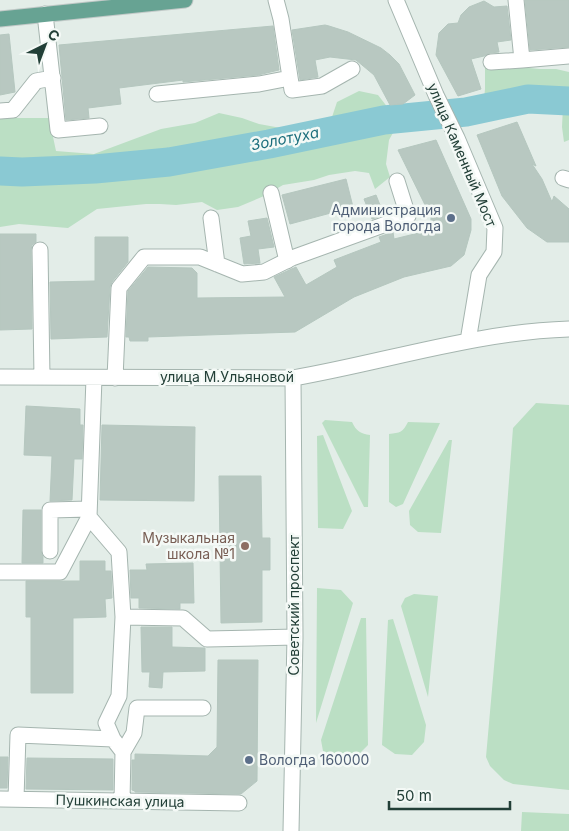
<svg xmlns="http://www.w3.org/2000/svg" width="569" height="831" font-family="Inter,sans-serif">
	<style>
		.green { fill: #bbdfc4 }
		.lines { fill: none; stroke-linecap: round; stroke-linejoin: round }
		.river { stroke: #8ac9d3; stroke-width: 29 }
		.building { fill: #b8c8c1; stroke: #b5c7bf }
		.minor-casing { stroke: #a5b5af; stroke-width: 17 }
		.major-casing { stroke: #c1c9c7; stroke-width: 17 }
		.minor { stroke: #fff; stroke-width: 15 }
		.major { stroke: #67a393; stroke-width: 15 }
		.service-dot { fill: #5c6f8a; stroke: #f4f9f6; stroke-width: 2 }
		.education-dot { fill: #8d6e63; stroke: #f4f9f6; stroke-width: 2 }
		.labels { text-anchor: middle; stroke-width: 5; stroke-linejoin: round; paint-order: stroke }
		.street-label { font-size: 14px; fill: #223f37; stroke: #f4f9f6 }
		.service-label { font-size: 14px; fill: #4e5e75; stroke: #f4f9f6; text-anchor: end }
		.education-label { font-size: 14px; fill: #785e54; stroke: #f4f9f6; text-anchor: end }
		.water-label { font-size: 15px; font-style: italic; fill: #1b6e7c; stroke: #f4f9f6 }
	</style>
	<rect width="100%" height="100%" fill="#e3ede8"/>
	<path class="green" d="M485 64 540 69H556L569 72V140L564 142 562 127 563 106 529 96 509 101 483 109 485 89Z
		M359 91 378 95 399 122 389 140 386 164 390 177 375 189 369 173 355 171 329 175 314 180 283 185 264 196 238 207 217 210 202 202 176 205 160 204H146L97 209 68 228 19 224 0 227V117L9 118H49L56 151 94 154 161 129 195 123 219 113 242 118 259 124 281 128H306L330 123 337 102Z
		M536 403 569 405V790L513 784 504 780 490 766 486 757 500 599 513 428Z
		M325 420 352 422C356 431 361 434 370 435L368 507H364L322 423Z
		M408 422 440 423 403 504 396 507 389 502V434C400 433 403 432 408 422Z
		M323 435 352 511 343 529 318 528 317 436Z
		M449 440H452L441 533 418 532 410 525 409 511Z
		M317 588 341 590 353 603 316 723Z
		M414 594 438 596 428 697 401 606 405 598Z
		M361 618H366L368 745 358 755 330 756 323 751 321 740Z
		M393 619 426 725 424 742 412 755 395 754 382 745 388 620Z
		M522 812 569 814V831H521Z"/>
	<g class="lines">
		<path class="river" d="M0 171 22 172 95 169 169 162 269 144 384 120 466 112 528 99 569 101"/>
	</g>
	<path class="building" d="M525 0H569V47L530 50Z
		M484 1 494 7 507 6 511 40 497 42 499 52 490 53 484 56 471 59 481 89 458 96 436 55 439 33 448 24 458 23 461 15 469 7Z
		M325 25 329 26 348 32 381 48 390 55 399 64 415 95 403 104 390 105 374 75 356 60 330 57 315 60 318 77 300 80 292 30Z
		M273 26 279 70 258 75 183 82V80L119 88 121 104 88 108 89 118 66 120 59 45Z
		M9 34 15 92 0 95V35Z
		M517 122 536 166 532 164 542 179 552 202 554 196 569 209V242H547L527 228 502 196 477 135Z
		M436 140 471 219V230L464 255 451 266 404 277 354 297 295 332 148 337V341H130L129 337H126L128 291 148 267 192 268 197 273V298L285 297 274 277 296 267 306 285 337 267 334 260 381 242 379 237 393 232 394 239 431 230V217L398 150Z
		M346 179 353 207 290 224 282 195Z
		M376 195 384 215 372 219 364 199Z
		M267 218 274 247 258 249 260 263 244 264 240 238 251 236 248 221Z
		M0 234H36V242L32 245 31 250 32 329 0 330Z
		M95 237H128V262L112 282 110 287 107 337 51 339 50 282 95 281Z
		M26 406 80 409V425H83L82 459H74L72 500 50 501 52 456 24 455Z
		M102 425 195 427 194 501 100 500Z
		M219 476H261L262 538H270V570H262V622L221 623Z
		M23 510H41V551L43 557V563H22Z
		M80 561H105V571H111L112 598 105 599 106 617 73 618V693H31V617H26V581H80Z
		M193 563 194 603H180V609L139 608V598H131L130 570H147L146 564Z
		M141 627H172V647L205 648V671L163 672 162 688 149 687 150 672H142Z
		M218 660H258L257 781 241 794 135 792V791L132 790V760H135V754L208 756 217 747Z
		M0 757H8L7 788H0Z
		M27 758 113 759V790L26 789Z"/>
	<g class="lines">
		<g class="minor-casing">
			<path id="minor" d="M276 0 281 19 292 90 322 86 352 69
				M396 0 436 95 457 138 495 228 494 252 479 275 468 341
				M516 0 522 60 569 56
				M45 14 58 130 100 126
				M491 62 522 60
				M157 94 259 84 290 78
				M0 111 13 110 36 81 53 78
				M563 178 569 180
				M271 193 287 261
				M211 218 217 264
				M40 250 42 377
				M0 377 293 378C385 362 475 332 569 329
				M94 378 89 517 119 552 123 617 183 618 207 639 295 637
				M115 378 119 288 144 257H200L242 274 264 272 292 258 408 216 397 181
				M50 551V510L89 509
				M0 572H60L89 517
				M123 752 134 733 137 708H203
				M0 799 239 803
				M16 799 18 735 113 739
				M122 801 123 752 113 739 106 723 119 696 123 617
				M291 831 295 637 293 378"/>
		</g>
		<g class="major-casing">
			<path id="major" d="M0 19 185 0"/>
		</g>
		<use href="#minor" class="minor"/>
		<use href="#major" class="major"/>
	</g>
	<g class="service-dot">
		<circle cx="451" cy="218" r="5"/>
		<circle cx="249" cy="760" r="5"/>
	</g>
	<circle class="education-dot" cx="245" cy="546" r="5"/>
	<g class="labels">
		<g class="street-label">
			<text transform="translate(462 155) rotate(67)" y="5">улица Каменный Мост</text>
			<text x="227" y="382">улица М.Ульяновой</text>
			<text transform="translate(294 605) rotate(-90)" y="5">Советский проспект</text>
			<text transform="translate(120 801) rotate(1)" y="5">Пушкинская улица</text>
		</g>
		<g class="service-label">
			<text x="441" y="215">Администрация<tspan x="441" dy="16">города Вологда</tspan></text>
			<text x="259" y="765" text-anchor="start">Вологда 160000</text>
		</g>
		<g class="education-label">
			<text x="235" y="543">Музыкальная<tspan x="235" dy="16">школа №1</tspan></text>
		</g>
		<g class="water-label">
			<text transform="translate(285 139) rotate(-11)" y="5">Золотуха</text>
		</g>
	</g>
	<g transform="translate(45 45) rotate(42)" stroke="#f4f9f6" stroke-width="4" paint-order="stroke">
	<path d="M0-4L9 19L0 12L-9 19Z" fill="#223f37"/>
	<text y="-8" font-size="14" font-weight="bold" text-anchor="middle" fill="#223f37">С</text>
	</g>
	<path d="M389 801v8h121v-8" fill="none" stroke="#223f37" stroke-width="2.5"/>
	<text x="396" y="801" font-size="15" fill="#223f37" stroke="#f4f9f6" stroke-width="4" paint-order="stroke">50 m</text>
</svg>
